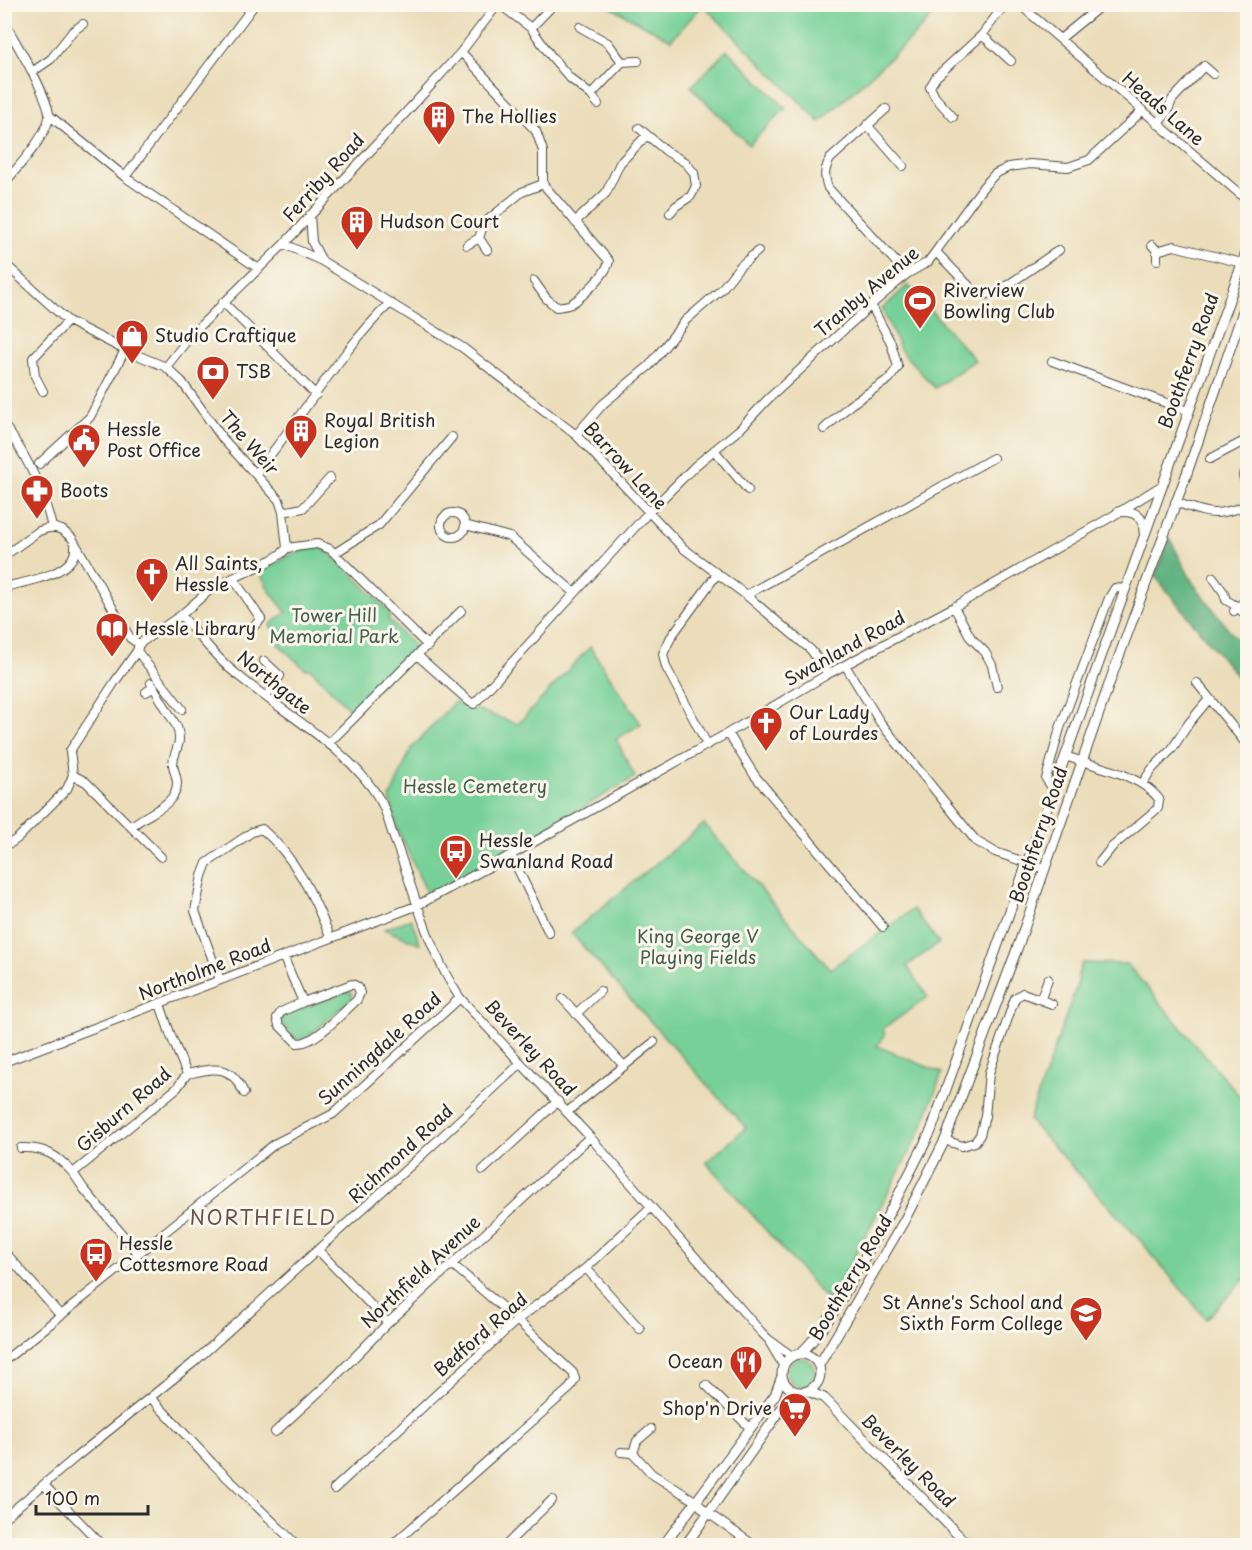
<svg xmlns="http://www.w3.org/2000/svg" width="1252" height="1550" font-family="'Playpen Sans',sans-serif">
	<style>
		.green { fill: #76d097; stroke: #507e61; stroke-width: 1.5 }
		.forest { fill: #60b280; stroke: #466e56; stroke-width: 1.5 }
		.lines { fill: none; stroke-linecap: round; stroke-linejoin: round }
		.minor-casing { stroke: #484640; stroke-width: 10 }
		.major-casing { stroke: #484640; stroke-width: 11 }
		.minor { stroke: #fff; stroke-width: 8 }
		.major { stroke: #fff; stroke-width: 9 }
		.labels { text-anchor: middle; stroke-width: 6; stroke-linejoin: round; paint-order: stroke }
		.street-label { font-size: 18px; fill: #2b2b2b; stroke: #fbf7ec }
		.poi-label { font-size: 18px; fill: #2b2b2b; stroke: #fbf7ec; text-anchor: start }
		.park-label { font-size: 18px; fill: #425d4b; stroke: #fbf7ec }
		.neighbourhood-label { font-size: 20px; letter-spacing: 1.5px; fill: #65524d; stroke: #fbf7ec }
	</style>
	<rect width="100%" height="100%" fill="#fbf7ec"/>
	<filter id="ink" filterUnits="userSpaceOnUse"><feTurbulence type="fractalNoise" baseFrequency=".0167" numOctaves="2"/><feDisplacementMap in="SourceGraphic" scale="12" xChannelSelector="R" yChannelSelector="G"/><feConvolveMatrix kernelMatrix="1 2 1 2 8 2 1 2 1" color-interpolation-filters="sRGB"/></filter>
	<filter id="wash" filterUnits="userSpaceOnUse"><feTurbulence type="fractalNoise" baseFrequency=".008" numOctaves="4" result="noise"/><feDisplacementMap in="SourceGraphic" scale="24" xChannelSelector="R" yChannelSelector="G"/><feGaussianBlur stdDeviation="1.35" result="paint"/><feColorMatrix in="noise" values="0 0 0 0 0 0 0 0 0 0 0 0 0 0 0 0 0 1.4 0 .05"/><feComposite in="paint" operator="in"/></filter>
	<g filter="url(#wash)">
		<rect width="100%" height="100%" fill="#ebddba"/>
		<path class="green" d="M607 5H942L917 33 820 122 703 5 671 40Z
			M727 50 786 108 749 145 691 87Z
			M908 285 975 360 935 388 901 351 882 309Z
			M313 548H322L346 567 391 614 388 619 417 649 415 653 351 711 311 669H305L277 643 280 639 270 625 286 612 269 590 260 573 290 555Z
			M590 647 641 724 616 739 635 777 429 898 397 828 390 798 411 749 454 702 518 724Z
			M704 824 830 969 913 909 939 943 907 966 928 997 883 1029 885 1035 877 1046 942 1073 922 1128 848 1269 827 1300 706 1162 746 1128 571 933Z
			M411 919 420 944 384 929Z
			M1082 963 1127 964 1247 1105V1277L1206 1319 1139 1239 1029 1120 1078 982V974Z
			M347 991 352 993V998L307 1038 297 1040 280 1021 283 1016Z
			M787 1372a14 14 0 1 1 28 0a14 14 0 1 1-28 0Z"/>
		<path class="forest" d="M1170 539 1193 583 1234 636 1247 650V689L1155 576Z"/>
	</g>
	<g filter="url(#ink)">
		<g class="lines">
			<g class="minor-casing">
				<path id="minor" d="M499 4 531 28 551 56 570 78 591 95 622 62 608 43 580 27
					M1019 4 1248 201
					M4 22C14 39 52 102 49 118 44 140 18 166 4 184
					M531 28 554 4
					M982 35 1011 61
					M1060 39 1103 4
					M461 52 536 131 543 151V184L609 261C607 274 582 297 571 304 567 306 561 306 556 307L546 298 534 281
					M622 62 638 61
					M32 72 51 59 73 31 83 24
					M591 95 598 104
					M886 109 830 159C824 170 824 176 828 188L907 274
					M50 116 125 177 259 269
					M953 117 935 97 930 87 936 77 982 35 1005 4
					M1157 124 1167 113 1172 100 1204 66 1213 74
					M867 125 903 166
					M639 128 666 151 686 163 694 173 696 186 691 196 676 206 670 213
					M125 177 255 4
					M310 215 312 242 322 261
					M575 222 606 193 620 163 647 135
					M479 238 484 223 522 192 543 184
					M284 244 322 261 463 348 576 435 683 548 746 595 811 650 828 674
					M467 245 479 238 487 250
					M1152 245 1157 251V260
					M1157 251 1174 246 1242 263
					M937 253 974 291 985 295 999 291 1059 250
					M4 263 68 321 125 350 166 367 182 382 223 439 279 500 283 512 287 548
					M223 302 316 395
					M1052 361 1188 411
					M166 367 192 334 284 244 424 93 461 52 498 4
					M43 391 35 376 33 358 68 321
					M4 425C27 456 43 489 52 527
					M824 429 850 405 889 379 898 367 891 343 871 305
					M576 435 603 404 649 366 686 320 721 290 739 267 758 251
					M714 450 748 490
					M1210 459 1248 439
					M39 464 90 417 125 350
					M255 474C302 418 338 354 390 303
					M1243 475 1248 492
					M1175 502C1210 514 1212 518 1248 505
					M283 512 303 508 330 478
					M441 525a12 12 0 1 1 24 0a12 12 0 1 1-24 0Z
					M465 525 510 537 575 593
					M52 527 62 530 72 538 130 638 139 644
					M335 553 379 525 452 437
					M4 556 39 531 52 527
					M1213 577 1224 593 1226 600 1238 607 1248 618
					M233 578 261 619 248 632
					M4 587C26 582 77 574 75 547
					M746 595 993 458
					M954 607 971 638 985 652 992 665 997 687
					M1234 611 1248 598
					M181 615C198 634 214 656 234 672 280 712 349 747 380 800 387 811 389 826 394 838 415 892 427 949 460 998L590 1137 761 1332 768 1339 792 1356
					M137 651 182 709
					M418 656 470 702 474 704 648 513 695 466 741 428 767 400 871 305 907 274 928 262 983 187 995 174 1009 167 1030 164 1068 167 1089 160 1142 111
					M264 661 280 676 266 697
					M845 665 880 722 976 841 995 852 1045 869
					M1197 683 1248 746
					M146 692 154 687
					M728 733 755 776 883 927
					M328 744 461 611
					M707 744 666 667 663 654 671 637 717 574
					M1065 756C1094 766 1140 774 1159 799L1158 808 1112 847 1099 863
					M73 775 86 782 161 857
					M1142 784 1152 769 1172 749 1189 723 1209 699
					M1053 789 1046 779 1060 728 1109 598 1115 588 1125 589
					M131 827C146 813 177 806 177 783 177 776 173 770 173 764 174 749 183 745 177 727L151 683
					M4 839 11 843 18 838 67 789 73 775 70 751 114 683 137 651 139 644 181 615 212 588 264 564 281 554 287 548 317 544 330 549 428 646
					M511 855 549 933
					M283 956 303 1002 352 984 358 987 360 993 357 1000C344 1011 314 1045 297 1043L279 1025 277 1018 281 1012 303 1002
					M220 980 195 911 202 876 207 863 252 832 262 829C296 858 314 897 330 937
					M1041 998 1048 979
					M563 999 624 1066
					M576 1014 600 991
					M4 1062 416 906 502 860 728 733 828 674 954 607 1111 517 1161 486
					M187 1074C216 1068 230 1063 244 1093
					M567 1112 654 1042
					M945 1140 962 1146 975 1142 980 1135 985 1116 989 1073 1015 998 1023 993 1052 1004
					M21 1148C45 1147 58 1156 73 1173
					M483 1170 558 1101
					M318 1250 388 1323
					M4 1251 61 1316
					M138 1253 84 1189 73 1173 177 1088 187 1074 171 1036 160 1004
					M586 1268 640 1329
					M770 1343 783 1365
					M4 1361 276 1143 333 1114 460 998
					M706 1385 750 1428
					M151 1398 212 1463 298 1546
					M651 1429 637 1441 633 1453 652 1474 695 1501 708 1513 755 1546
					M275 1432 331 1381 388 1323 590 1137
					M621 1452 633 1453
					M44 1485 103 1546
					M334 1489 517 1320 586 1268 651 1207
					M4 1518 76 1457 193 1363 410 1166 521 1063
					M391 1546 570 1388 575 1379 573 1373 517 1320 453 1265
					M505 1546 552 1500
					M825 1546 826 1544"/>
			</g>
			<g class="major-casing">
				<path id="major" d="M1118 512C1134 510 1144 516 1144 532
					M782 1373a19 19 0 1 1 38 0a19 19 0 1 1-38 0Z
					M800 1354C827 1328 844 1295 862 1262 887 1219 909 1175 931 1131L1248 247
					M819 1365 904 1221 945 1140 1017 949 1114 670 1187 473 1248 297
					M808 1391 824 1398 969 1546
					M663 1546 775 1395 782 1376
					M685 1546 782 1408 797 1392"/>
			</g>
			<use href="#minor" class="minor"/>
			<use href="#major" class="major"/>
		</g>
	</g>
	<defs>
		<g id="building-pin" transform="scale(1.725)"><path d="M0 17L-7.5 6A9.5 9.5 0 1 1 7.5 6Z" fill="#c8321e" stroke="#fbf7ec"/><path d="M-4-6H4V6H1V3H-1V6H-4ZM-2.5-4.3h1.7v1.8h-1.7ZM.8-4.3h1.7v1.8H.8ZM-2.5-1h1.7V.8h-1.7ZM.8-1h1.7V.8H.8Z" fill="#fff"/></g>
		<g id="stadium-pin" transform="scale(1.725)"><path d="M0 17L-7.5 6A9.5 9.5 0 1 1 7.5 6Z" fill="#c8321e" stroke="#fbf7ec"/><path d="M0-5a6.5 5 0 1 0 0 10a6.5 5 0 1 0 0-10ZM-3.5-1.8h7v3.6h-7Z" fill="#fff"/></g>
		<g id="shop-pin" transform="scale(1.725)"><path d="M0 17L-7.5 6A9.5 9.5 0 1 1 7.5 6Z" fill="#c8321e" stroke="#fbf7ec"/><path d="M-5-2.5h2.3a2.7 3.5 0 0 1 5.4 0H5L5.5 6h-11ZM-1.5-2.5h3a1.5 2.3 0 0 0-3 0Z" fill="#fff"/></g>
		<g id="bank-pin" transform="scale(1.725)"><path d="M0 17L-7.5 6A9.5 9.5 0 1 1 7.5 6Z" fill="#c8321e" stroke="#fbf7ec"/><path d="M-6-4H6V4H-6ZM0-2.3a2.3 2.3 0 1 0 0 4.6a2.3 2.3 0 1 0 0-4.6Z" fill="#fff"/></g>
		<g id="civic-pin" transform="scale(1.725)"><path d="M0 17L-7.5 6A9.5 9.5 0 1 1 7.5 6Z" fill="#c8321e" stroke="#fbf7ec"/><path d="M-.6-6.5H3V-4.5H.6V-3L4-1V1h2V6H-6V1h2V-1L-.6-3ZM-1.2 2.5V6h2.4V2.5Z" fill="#fff"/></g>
		<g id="pharmacy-pin" transform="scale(1.725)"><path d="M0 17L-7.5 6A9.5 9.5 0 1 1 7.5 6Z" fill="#c8321e" stroke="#fbf7ec"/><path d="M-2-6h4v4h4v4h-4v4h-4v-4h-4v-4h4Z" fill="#fff"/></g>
		<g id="church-pin" transform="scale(1.725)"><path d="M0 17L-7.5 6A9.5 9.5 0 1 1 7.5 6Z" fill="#c8321e" stroke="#fbf7ec"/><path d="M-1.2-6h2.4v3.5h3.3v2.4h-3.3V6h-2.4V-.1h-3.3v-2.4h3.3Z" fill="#fff"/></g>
		<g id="library-pin" transform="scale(1.725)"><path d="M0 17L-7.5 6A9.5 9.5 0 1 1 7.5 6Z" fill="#c8321e" stroke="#fbf7ec"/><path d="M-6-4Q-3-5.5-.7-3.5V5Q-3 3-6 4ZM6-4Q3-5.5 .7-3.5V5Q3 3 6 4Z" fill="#fff"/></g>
		<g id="bus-pin" transform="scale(1.725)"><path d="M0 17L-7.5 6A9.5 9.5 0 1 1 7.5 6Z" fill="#c8321e" stroke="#fbf7ec"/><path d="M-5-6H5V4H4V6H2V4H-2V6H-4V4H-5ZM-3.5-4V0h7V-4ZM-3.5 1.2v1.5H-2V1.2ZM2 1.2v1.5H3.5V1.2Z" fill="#fff"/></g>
		<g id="school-pin" transform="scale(1.725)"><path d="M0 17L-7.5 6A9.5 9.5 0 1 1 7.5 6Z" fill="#c8321e" stroke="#fbf7ec"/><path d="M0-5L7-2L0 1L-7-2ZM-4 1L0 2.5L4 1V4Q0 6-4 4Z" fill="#fff"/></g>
		<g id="restaurant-pin" transform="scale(1.725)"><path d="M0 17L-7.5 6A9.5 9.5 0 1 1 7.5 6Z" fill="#c8321e" stroke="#fbf7ec"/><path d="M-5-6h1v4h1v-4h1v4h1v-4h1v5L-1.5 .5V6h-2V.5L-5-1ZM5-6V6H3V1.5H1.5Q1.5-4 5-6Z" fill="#fff"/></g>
		<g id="supermarket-pin" transform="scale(1.725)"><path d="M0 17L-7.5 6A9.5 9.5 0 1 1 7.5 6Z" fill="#c8321e" stroke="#fbf7ec"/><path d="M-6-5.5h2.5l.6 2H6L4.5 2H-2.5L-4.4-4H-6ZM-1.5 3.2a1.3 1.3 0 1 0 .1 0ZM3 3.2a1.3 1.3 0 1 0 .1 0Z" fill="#fff"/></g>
	</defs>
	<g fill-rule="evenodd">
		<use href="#building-pin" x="439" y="117"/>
		<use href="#building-pin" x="357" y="222"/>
		<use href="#stadium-pin" x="920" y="301"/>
		<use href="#shop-pin" x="132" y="336"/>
		<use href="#bank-pin" x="213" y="372"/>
		<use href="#building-pin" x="301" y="431"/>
		<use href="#civic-pin" x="84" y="440"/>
		<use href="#pharmacy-pin" x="37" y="491"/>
		<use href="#church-pin" x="152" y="574"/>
		<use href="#library-pin" x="112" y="629"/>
		<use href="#church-pin" x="766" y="723"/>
		<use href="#bus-pin" x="456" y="851"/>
		<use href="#bus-pin" x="96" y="1254"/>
		<use href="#school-pin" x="1086" y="1313"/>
		<use href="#restaurant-pin" x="746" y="1362"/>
		<use href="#supermarket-pin" x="795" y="1409"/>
	</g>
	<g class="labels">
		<g class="street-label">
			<text transform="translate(1163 109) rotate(41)" y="6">Heads Lane</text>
			<text transform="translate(324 178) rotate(-48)" y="6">Ferriby Road</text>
			<text transform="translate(867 292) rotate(-40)" y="6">Tranby Avenue</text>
			<text transform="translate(1189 361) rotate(-70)" y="6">Boothferry Road</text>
			<text transform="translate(249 443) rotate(49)" y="6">The Weir</text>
			<text transform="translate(625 466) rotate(47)" y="6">Barrow Lane</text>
			<text transform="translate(845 649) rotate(-29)" y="6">Swanland Road</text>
			<text transform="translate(274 683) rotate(39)" y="6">Northgate</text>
			<text transform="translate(1039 835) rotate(-71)" y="6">Boothferry Road</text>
			<text transform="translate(205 970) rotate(-21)" y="6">Northolme Road</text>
			<text transform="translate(530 1048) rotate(47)" y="6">Beverley Road</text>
			<text transform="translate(380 1049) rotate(-42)" y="6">Sunningdale Road</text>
			<text transform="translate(124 1110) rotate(-41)" y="6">Gisburn Road</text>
			<text transform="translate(401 1154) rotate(-43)" y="6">Richmond Road</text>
			<text transform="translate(421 1272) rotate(-43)" y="6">Northfield Avenue</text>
			<text transform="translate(851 1278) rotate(-59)" y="6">Boothferry Road</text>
			<text transform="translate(481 1335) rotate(-41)" y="6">Bedford Road</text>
			<text transform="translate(908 1461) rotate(45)" y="6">Beverley Road</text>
		</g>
		<g class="poi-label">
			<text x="462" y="123">The Hollies</text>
			<text x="380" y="228">Hudson Court</text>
			<text x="943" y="297">Riverview<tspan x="943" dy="21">Bowling Club</tspan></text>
			<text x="155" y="342">Studio Craftique</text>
			<text x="236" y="378">TSB</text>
			<text x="324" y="427">Royal British<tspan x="324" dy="21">Legion</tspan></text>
			<text x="107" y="436">Hessle<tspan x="107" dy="21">Post Office</tspan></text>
			<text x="60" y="497">Boots</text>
			<text x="175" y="570">All Saints,<tspan x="175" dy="21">Hessle</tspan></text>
			<text x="135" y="635">Hessle Library</text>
			<text x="789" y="719">Our Lady<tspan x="789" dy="21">of Lourdes</tspan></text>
			<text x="479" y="847">Hessle<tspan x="479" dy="21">Swanland Road</tspan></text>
			<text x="119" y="1250">Hessle<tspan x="119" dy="21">Cottesmore Road</tspan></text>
			<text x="1063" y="1309" text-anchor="end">St Anne's School and<tspan x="1063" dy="21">Sixth Form College</tspan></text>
			<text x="723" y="1368" text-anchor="end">Ocean</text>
			<text x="772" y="1415" text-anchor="end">Shop'n Drive</text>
		</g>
		<g class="park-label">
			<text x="334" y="622">Tower Hill<tspan x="334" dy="21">Memorial Park</tspan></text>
			<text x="475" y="793">Hessle Cemetery</text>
			<text x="698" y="943">King George V<tspan x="698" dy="21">Playing Fields</tspan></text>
		</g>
		<g class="neighbourhood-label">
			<text x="263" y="1225">NORTHFIELD</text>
		</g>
	</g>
	<rect width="1252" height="1550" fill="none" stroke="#fbf7ec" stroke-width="24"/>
	<path d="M36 1505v9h112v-9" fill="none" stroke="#2b2b2b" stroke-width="3"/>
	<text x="45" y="1505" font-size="18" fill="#2b2b2b" stroke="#fbf7ec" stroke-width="4.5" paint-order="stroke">100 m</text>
</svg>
